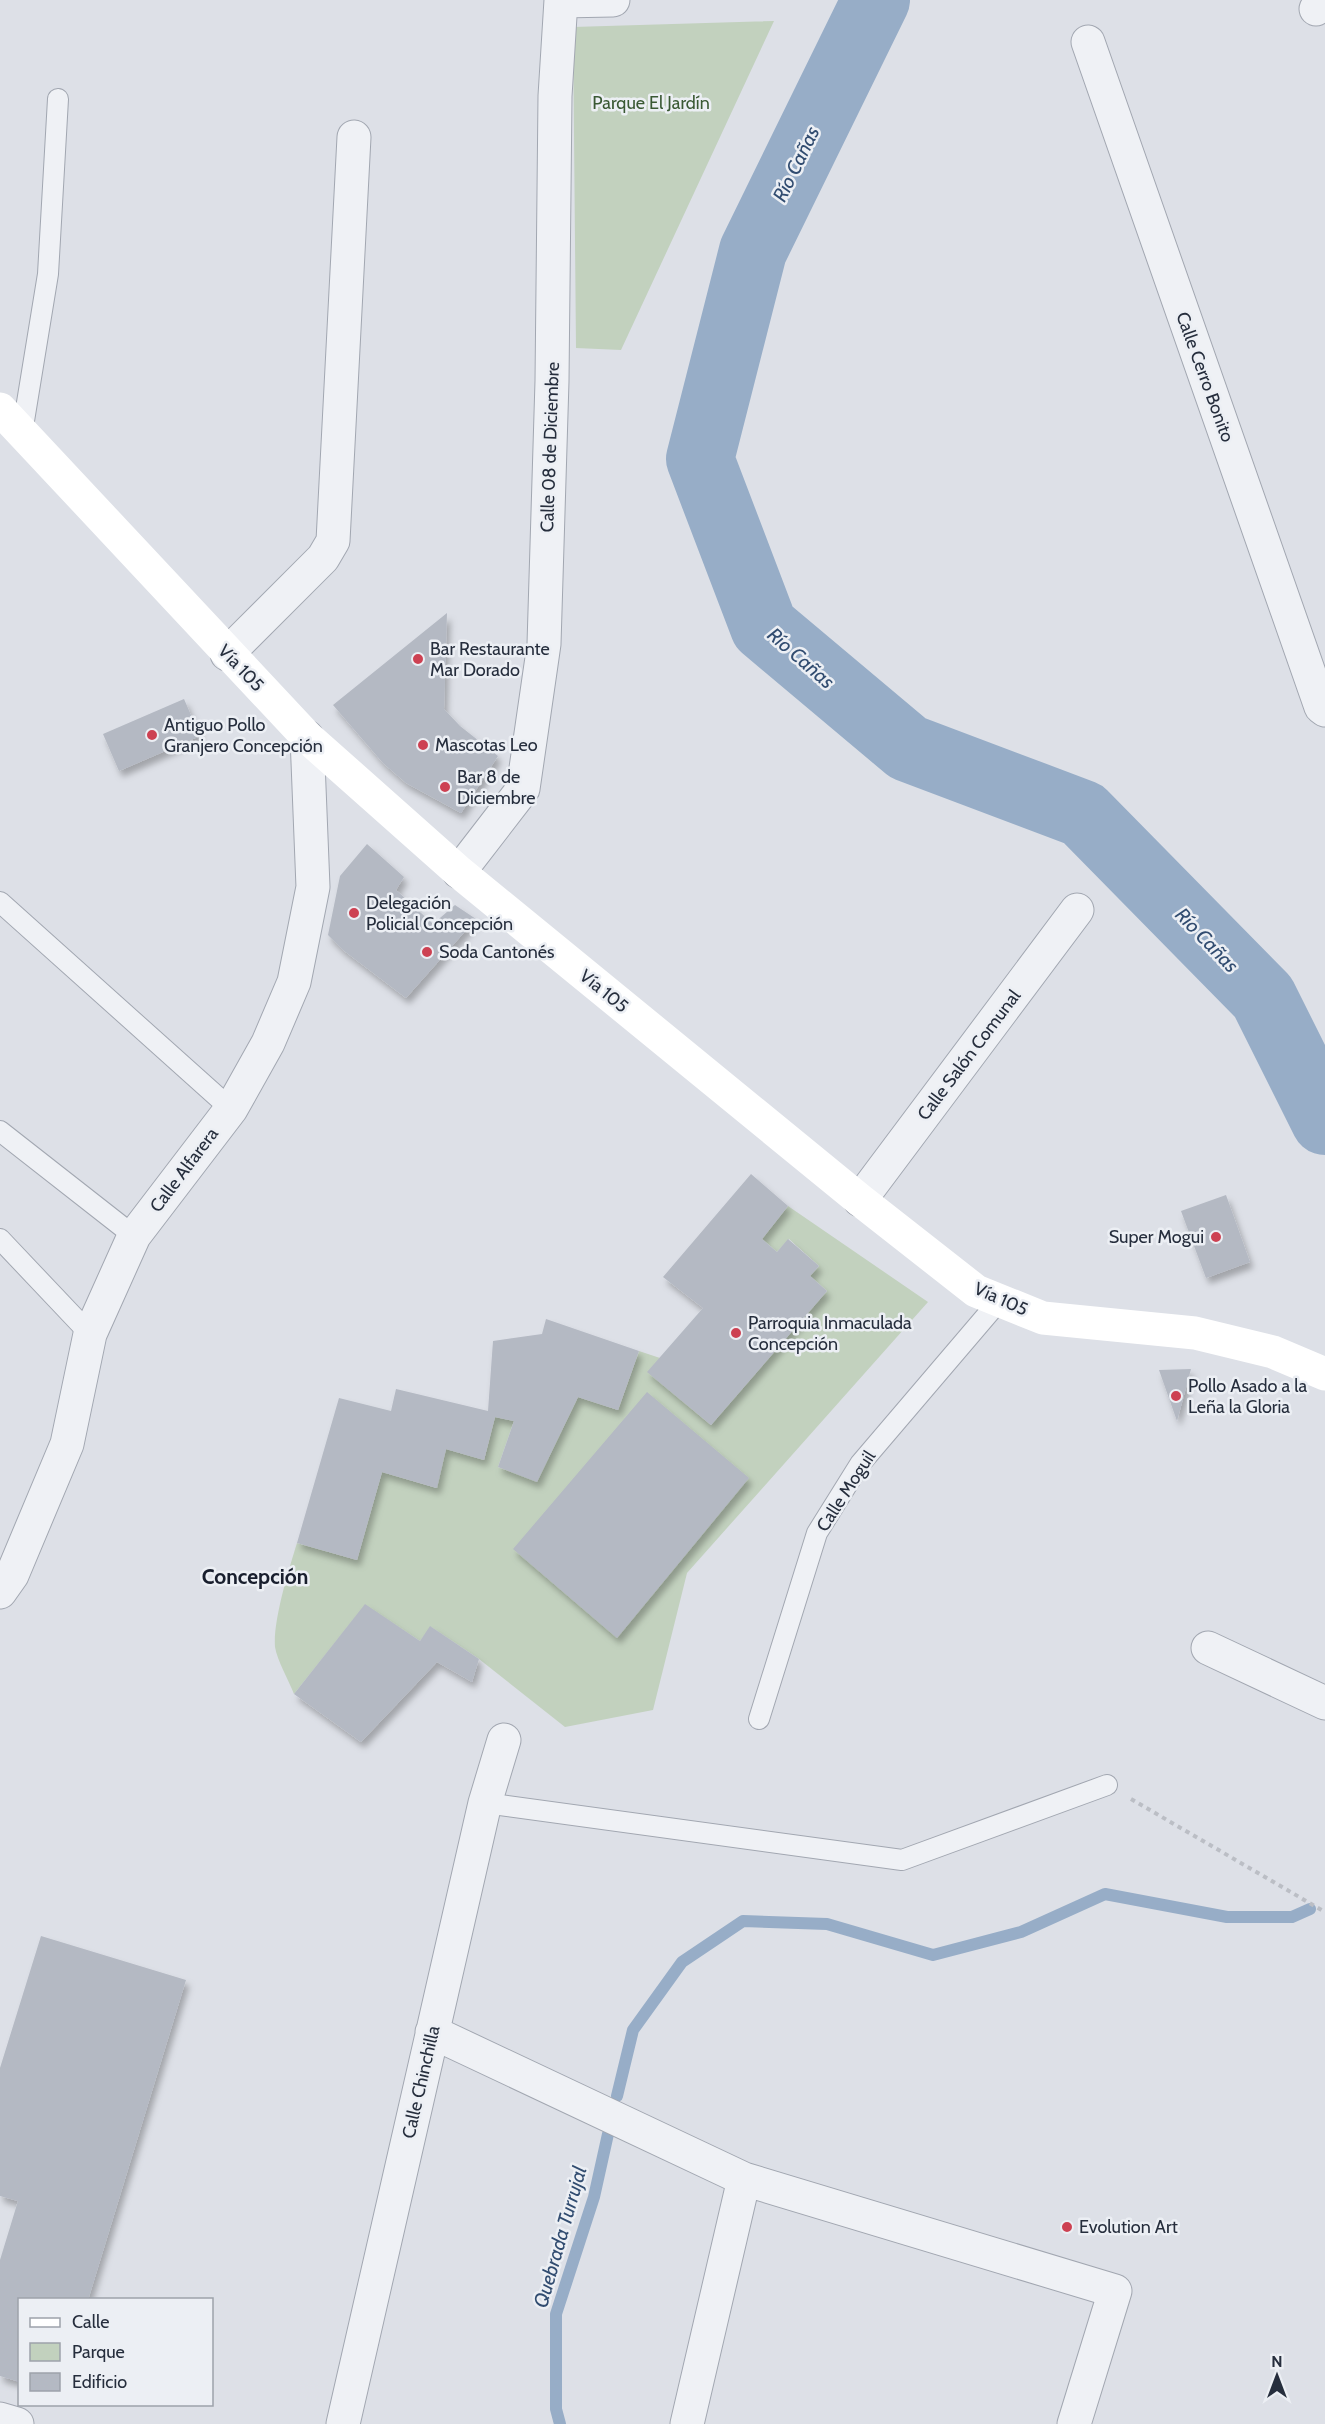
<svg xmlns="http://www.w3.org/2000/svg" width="1325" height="2424" font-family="Cabin,sans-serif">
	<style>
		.green { fill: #c2d1be }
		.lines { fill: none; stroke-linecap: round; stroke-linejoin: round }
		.stream { stroke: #97adc7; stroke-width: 12 }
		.river { stroke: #97adc7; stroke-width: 68 }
		.building { fill: #b4b9c3; filter: url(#shadow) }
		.service-casing { stroke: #a2a7b1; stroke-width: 22 }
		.minor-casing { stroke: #a2a7b1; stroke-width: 35 }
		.tertiary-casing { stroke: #a2a7b1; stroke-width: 35 }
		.path { stroke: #bbbec5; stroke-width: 4; stroke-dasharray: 4.5 4.5; stroke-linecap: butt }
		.service { stroke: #eff1f5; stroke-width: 20 }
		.minor { stroke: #eff1f5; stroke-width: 33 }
		.tertiary { stroke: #eff1f5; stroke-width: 33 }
		.secondary { stroke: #fff; stroke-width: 33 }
		.poi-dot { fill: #cd4152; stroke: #eceff4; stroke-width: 2 }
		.labels { text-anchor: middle; stroke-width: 5; stroke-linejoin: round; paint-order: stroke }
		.park-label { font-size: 18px; fill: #3a5934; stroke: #eceff4 }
		.street-label { font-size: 18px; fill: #262e3d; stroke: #eceff4 }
		.poi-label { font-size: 18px; fill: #262e3d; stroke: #eceff4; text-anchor: start }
		.water-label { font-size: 20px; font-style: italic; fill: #314c70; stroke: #eceff4 }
		.quarter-label { font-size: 21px; font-weight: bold; fill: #191f2e; stroke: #eceff4 }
	</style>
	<defs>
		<filter id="shadow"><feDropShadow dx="3.5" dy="6" stdDeviation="3" flood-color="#0004"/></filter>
	</defs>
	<rect width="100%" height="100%" fill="#dde0e7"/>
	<path class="green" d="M774 21 621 350 576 348 573 27Z
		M788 1206 928 1302 687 1573 653 1710 565 1727 479 1659 431 1627 420 1641 365 1605 294 1694C289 1681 277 1660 275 1647 273 1620 289 1569 297 1543L357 1560 382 1472 436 1488 446 1449 484 1460 495 1417 514 1421 498 1467 537 1481 578 1397 618 1410 639 1351 660 1358 648 1372 711 1425 827 1291 810 1276 819 1266 789 1239 777 1252 762 1239Z"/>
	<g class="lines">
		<path class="stream" d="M617 2096 633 2030 682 1962 743 1921 827 1924 933 1955 1021 1932 1105 1894 1227 1917H1292L1310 1909
			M560 2424 556 2409V2314L594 2197 608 2134"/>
		<path class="river" d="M876 0 753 251 700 459 764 627 908 748 1083 814 1263 997 1325 1121"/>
	</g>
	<path class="building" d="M447 613 444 709 460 726 498 756 461 813 406 783 383 763 333 705Z
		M184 699 200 736 119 771 103 734Z
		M367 844 404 877 396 890 433 924 455 905 476 919 406 998 343 950 328 935 340 876Z
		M751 1174 788 1206 762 1239 777 1252 788 1239 819 1266 810 1276 827 1291 711 1425 647 1372 703 1308 663 1277Z
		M1226 1195 1250 1262 1206 1278 1181 1211Z
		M546 1319 639 1351 618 1410 578 1397 537 1482 498 1467 514 1421 495 1417 484 1460 446 1449 437 1488 382 1472 357 1560 297 1543 339 1398 391 1411 396 1389 488 1411 493 1341 542 1334Z
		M1191 1369 1177 1421 1159 1370Z
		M647 1392 749 1478 617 1638 513 1549Z
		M365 1604 420 1641 430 1626 479 1659 472 1682 437 1662 361 1742 294 1694Z
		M41 1936 186 1980 88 2300H20V2382L0 2376V2260L18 2201 0 2196V2068Z"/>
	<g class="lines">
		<g class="service-casing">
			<path id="service" d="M22 433 48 274 58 99
				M0 902 231 1109
				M0 1131 134 1236
				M0 1239 90 1334
				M759 1719 817 1533 860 1464 999 1301
				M485 1803 902 1860 1107 1785"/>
		</g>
		<g class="minor-casing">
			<path id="minor" d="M561 1 613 0
				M1316 9 1325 0
				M1088 42 1321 707 1325 710
				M227 654 323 558 333 541 354 137
				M459 872 523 789 544 644 552 381 555 96 561 0
				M860 1200 1077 910
				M1208 1648 1325 1703
				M432 2032 744 2179 1115 2291 1074 2424
				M0 2419 17 2424
				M343 2424 485 1803 504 1740
				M687 2424 744 2179"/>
		</g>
		<g class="tertiary-casing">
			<path id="tertiary" d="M0 1592 12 1575 67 1444 90 1334 134 1236 231 1109 268 1043 294 982 313 887 307 737"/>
		</g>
		<path class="path" d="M1131 1799 1325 1912"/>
		<use href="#service" class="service"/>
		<use href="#minor" class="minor"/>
		<use href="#tertiary" class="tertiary"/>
		<path class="secondary" d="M0 409 307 737 459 872 860 1200 976 1291 1043 1318 1195 1333 1273 1352 1325 1374"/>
	</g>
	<g class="poi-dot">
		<circle cx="418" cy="659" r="6"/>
		<circle cx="152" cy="735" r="6"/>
		<circle cx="423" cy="745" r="6"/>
		<circle cx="445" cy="787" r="6"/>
		<circle cx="354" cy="913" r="6"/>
		<circle cx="427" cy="952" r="6"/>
		<circle cx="1216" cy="1237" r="6"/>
		<circle cx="736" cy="1333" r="6"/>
		<circle cx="1176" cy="1396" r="6"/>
		<circle cx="1067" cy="2227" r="6"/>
	</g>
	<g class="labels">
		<g class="park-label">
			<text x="651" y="109">Parque El Jardín</text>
		</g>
		<g class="street-label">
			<text transform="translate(1205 377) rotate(70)" y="6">Calle Cerro Bonito</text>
			<text transform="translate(550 447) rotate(-88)" y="6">Calle 08 de Diciembre</text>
			<text transform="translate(241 668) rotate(46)" y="6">Vía 105</text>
			<text transform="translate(604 991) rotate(39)" y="6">Vía 105</text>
			<text transform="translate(969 1055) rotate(-53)" y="6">Calle Salón Comunal</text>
			<text transform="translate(184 1170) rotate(-53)" y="6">Calle Alfarera</text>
			<text transform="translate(1001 1299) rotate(24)" y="6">Vía 105</text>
			<text transform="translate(846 1491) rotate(-57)" y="6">Calle Moguil</text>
			<text transform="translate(421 2082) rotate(-77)" y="6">Calle Chinchilla</text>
		</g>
		<g class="poi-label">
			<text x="430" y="655">Bar Restaurante<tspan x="430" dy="21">Mar Dorado</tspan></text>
			<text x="164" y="731">Antiguo Pollo<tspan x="164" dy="21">Granjero Concepción</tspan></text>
			<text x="435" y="751">Mascotas Leo</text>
			<text x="457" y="783">Bar 8 de<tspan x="457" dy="21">Diciembre</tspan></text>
			<text x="366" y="909">Delegación<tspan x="366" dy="21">Policial Concepción</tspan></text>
			<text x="439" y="958">Soda Cantonés</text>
			<text x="1204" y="1243" text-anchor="end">Super Mogui</text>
			<text x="748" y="1329">Parroquia Inmaculada<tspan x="748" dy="21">Concepción</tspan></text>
			<text x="1188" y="1392">Pollo Asado a la<tspan x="1188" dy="21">Leña la Gloria</tspan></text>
			<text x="1079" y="2233">Evolution Art</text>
		</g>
		<g class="water-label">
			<text transform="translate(796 164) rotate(-64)" y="7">Río Cañas</text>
			<text transform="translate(801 658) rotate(41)" y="7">Río Cañas</text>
			<text transform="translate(1207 940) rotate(46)" y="7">Río Cañas</text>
			<text transform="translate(560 2237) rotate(-74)" y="7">Quebrada Turrujal</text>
		</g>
		<g class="quarter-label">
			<text x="255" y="1584">Concepción</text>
		</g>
	</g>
	<rect x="18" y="2298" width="195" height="108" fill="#eceff4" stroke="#9da2ab" stroke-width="1.5"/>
	<rect x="30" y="2318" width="30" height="9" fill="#ffffff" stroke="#9da2ab" stroke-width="1.5"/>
	<text x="72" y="2328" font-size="18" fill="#262e3d">Calle</text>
	<rect x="30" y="2343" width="30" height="18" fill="#c2d1be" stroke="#9da2ab" stroke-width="1.5"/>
	<text x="72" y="2358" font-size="18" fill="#262e3d">Parque</text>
	<rect x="30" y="2373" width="30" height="18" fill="#b4b9c3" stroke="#9da2ab" stroke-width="1.5"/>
	<text x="72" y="2388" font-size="18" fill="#262e3d">Edificio</text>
	<g transform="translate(1277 2376)" stroke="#eceff4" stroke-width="4.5" paint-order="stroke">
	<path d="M0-4.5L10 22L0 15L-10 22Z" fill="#262e3d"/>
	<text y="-9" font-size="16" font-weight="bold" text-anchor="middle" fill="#262e3d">N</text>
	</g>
</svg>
